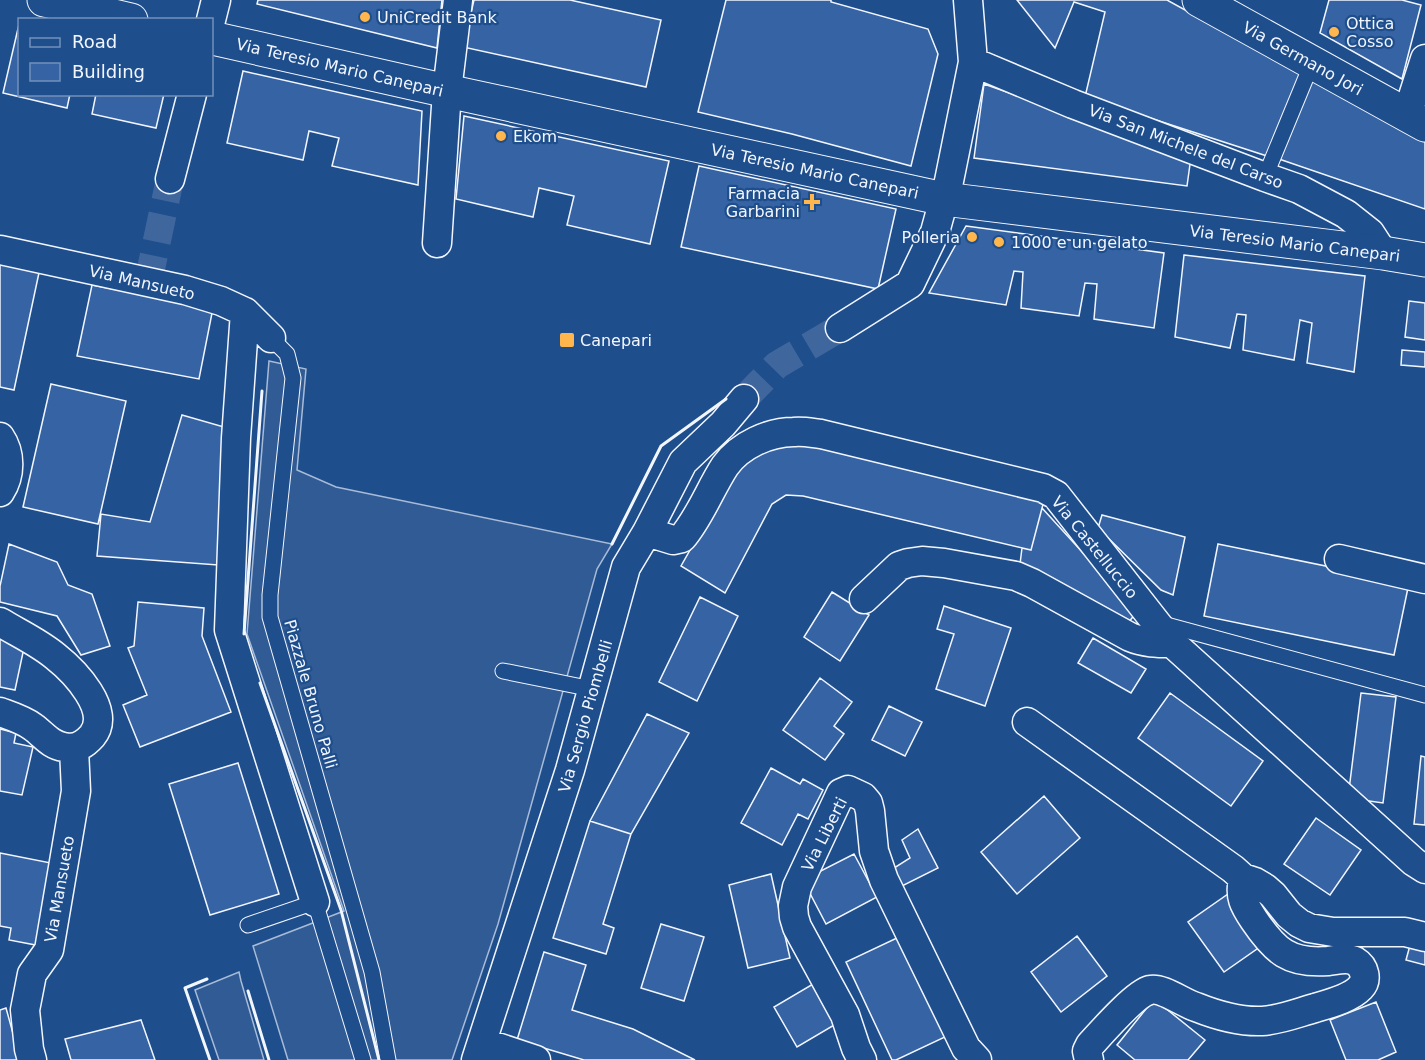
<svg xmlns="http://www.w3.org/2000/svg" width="1425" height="1060" font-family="'DejaVu Sans',sans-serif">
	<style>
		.built { fill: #305b95; stroke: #a8bbd7; stroke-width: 1.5 }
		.building { fill: #3563a3; stroke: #f2f6ff; stroke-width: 1.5 }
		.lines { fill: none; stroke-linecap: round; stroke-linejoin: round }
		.street-tunnel { stroke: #3f679d; stroke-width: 28; stroke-dasharray: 28 14; stroke-linecap: butt }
		.lane-casing { stroke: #f2f6ff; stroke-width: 17 }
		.street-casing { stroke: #f2f6ff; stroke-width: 31 }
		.secondary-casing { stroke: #f2f6ff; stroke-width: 35 }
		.lane { stroke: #1f4e8c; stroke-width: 15 }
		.street { stroke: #1f4e8c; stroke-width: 28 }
		.secondary { stroke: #1f4e8c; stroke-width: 33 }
		.wall { stroke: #f2f6ff; stroke-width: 3 }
		.poi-dot { fill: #ffb74d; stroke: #1f4e8c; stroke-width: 2 }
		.labels { text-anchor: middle; stroke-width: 4.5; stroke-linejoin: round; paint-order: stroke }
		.poi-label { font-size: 16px; fill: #f2f6ff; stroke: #1f4e8c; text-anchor: start }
		.street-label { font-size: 16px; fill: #f2f6ff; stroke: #1f4e8c }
	</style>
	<rect width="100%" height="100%" fill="#1f4e8c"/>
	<path class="built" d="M269 361 306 369 297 470 336 487 612 544 597 569 498 924 452 1060H288L253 946 344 911 247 634Z
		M239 972 241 981 264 1060H219L195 990Z"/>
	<path class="building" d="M258 0H442L437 48 257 4Z
		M474 0H570L661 20 646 87 463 47Z
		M726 0H831V2L928 29 938 54 911 166 792 134 698 112Z
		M1017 0H1167L1302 74 1267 156 1085 97 1105 12 1074 2 1055 48Z
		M1329 0H1402L1421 5 1402 79 1320 33Z
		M20 20V94H70L67 108 3 93Z
		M243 71 422 111 418 185 332 166 339 138 309 131 303 160 227 143Z
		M1311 80 1425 142V209L1279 159Z
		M984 84 1191 157 1187 186 974 158Z
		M96 94H164L156 128 92 114Z
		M464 116 669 161 650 244 567 225 574 196 539 188 533 217 456 199Z
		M699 166 896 209 878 289 681 247Z
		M966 226 1164 253 1154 328 1094 319 1097 284 1085 283 1079 316 1021 308 1023 272 1014 271 1006 305 929 293Z
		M1184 255 1365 276 1354 372 1307 363 1312 323 1300 320 1294 360 1243 350 1246 315 1237 314 1230 348 1175 337Z
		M0 259 40 268 14 390 0 387Z
		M92 285 213 308 199 379 77 356Z
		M1409 301 1425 303V340L1405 337Z
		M1402 350 1425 352V367L1401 365Z
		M51 384 126 401 98 524 23 507Z
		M182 415 224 427 218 565 97 556 101 514 150 522Z
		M800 444 1045 497 1031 550 803 496 786 495 772 504 725 593 681 566 731 478 759 451Z
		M1042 508 1137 612 1127 624 1020 564 1022 548 1031 550Z
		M1102 515 1185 537 1173 595 1161 590 1098 528Z
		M9 544 57 562 68 585 92 594 110 646 81 655 57 616 0 602V586Z
		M1218 544 1409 583 1394 655 1204 616Z
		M832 592 869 615 840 661 804 637Z
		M700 597 738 616 697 701 659 682Z
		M138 602 204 608 202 636 231 712 140 747 123 705 147 695 128 648 134 646Z
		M944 606 1011 628 985 706 936 689 954 634 937 629Z
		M0 637 25 643 15 690 0 687Z
		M1093 638 1146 669 1131 693 1078 663Z
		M820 678 852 702 834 726 844 734 825 760 783 730Z
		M1170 693 1263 761 1231 806 1138 738Z
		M1361 693 1396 697 1383 803 1348 798Z
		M889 706 922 722 905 756 872 740Z
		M647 714 689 733 631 834 590 821Z
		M0 729 16 733 14 743 33 747 22 795 0 791Z
		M1421 756 1425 757V825L1414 824Z
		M238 763 279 894 210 915 169 784Z
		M771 768 800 784 803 779 823 790 808 819 798 814 782 845 741 823Z
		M1044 796 1080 838 1017 894 981 852Z
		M1316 818 1361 850 1330 895 1284 864Z
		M590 821 631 834 603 924 614 928 606 954 553 938Z
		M918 829 938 868 902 886 894 868 910 858 902 840Z
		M0 853 56 864 41 946 9 940 11 928 0 926Z
		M854 854 877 897 826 924 803 880Z
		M771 874 790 958 748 968 729 885Z
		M1228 894 1264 944 1224 972 1188 922Z
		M661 924 704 937 684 1001 641 988Z
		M1077 936 1107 976 1061 1012 1031 972Z
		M899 937 945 1037 896 1060H892L846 962Z
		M1412 938 1425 942V965L1406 960Z
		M544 952 586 965 572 1010 633 1029 695 1060H584L517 1040Z
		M813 984 836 1024 797 1047 774 1007Z
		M1154 999 1205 1040 1188 1060H1135L1117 1045Z
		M1376 1002 1396 1052 1378 1060H1346L1330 1020Z
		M6 1008 14 1037 21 1060H0V1010Z
		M141 1020 155 1060H71L65 1039Z"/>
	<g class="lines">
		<path class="street-tunnel" d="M148 283 170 179
			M744 399 777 365 840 328"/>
		<g class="lane-casing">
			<path id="lane" d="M1265 177 1312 63
				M271 338 287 354 293 378 270 595V617L372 972 388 1060
				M1159 623 1425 695
				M503 671 592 689
				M248 925 315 902 363 1060"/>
		</g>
		<g class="street-casing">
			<path id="street" d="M211 20 216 0
				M973 62 1073 104 1265 177 1299 189 1346 214 1370 233 1383 253
				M1407 115 1425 59
				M170 179 192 94
				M437 243 447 91 458 0
				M0 250 185 290 221 301 245 312 271 338
				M245 312 236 438 229 630 315 902
				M840 328 910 284 935 232 949 181 973 62 968 0
				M0 437C11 453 11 475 0 492
				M647 532 673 540 682 538C700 517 710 489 725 466 740 445 769 432 794 432 803 431 812 433 821 434L1043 488 1056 495 1172 643 1414 862 1425 869
				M1339 559 1425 579
				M864 599 899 566 908 563 922 561 944 563 1016 576 1032 583 1130 637C1144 643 1157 643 1172 643
				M0 622C18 633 38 642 55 656 74 671 113 711 92 736 84 745 75 750 64 747 50 745 44 735 33 727 24 720 11 716 0 712
				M1027 722 1233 869 1243 878 1255 882 1265 888 1273 895 1289 915 1299 923 1309 928 1333 932H1405L1425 937
				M482 1042 536 1060
				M32 1060 29 1049 25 1010 32 974 49 950 76 791 74 749
				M476 1060 570 770 626 567 647 532 683 462 723 424 744 399
				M862 1060 856 1048 845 1015 797 927 794 917 793 906 797 887 841 793 848 790 863 797 868 803 870 811 874 851 884 880 966 1048 977 1060
				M1089 1060 1087 1051 1090 1045C1101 1033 1136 993 1150 990 1162 987 1183 1003 1196 1007 1216 1015 1239 1022 1262 1021 1280 1020 1297 1013 1315 1008 1328 1004 1351 998 1360 988 1368 980 1365 967 1355 961 1347 957 1337 960 1328 961 1289 964 1275 951 1254 920 1244 905 1239 897 1243 878"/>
		</g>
		<g class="secondary-casing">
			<path id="secondary" d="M44 0 131 20
				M1199 0 1425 125
				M212 38 447 91 944 199 1383 253 1425 260"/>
		</g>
		<use href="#lane" class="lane"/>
		<use href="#street" class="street"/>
		<use href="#secondary" class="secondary"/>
		<path class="wall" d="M612 544 661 446 726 399
			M244 634 262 391
			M260 683 341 910 379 1060
			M207 979 185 988 210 1060
			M248 991 269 1060"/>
	</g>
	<g class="poi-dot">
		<circle cx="365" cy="17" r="6"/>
		<circle cx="1334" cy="32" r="6"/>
		<circle cx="501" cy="136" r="6"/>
		<path d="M809 193h6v6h6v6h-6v6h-6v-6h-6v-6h6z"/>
		<circle cx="972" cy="237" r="6"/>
		<circle cx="999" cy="242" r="6"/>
		<rect x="559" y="332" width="16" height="16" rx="3"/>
	</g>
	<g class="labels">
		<g class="poi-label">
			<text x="377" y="23">UniCredit Bank</text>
			<text x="1346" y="29">Ottica<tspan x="1346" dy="18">Cosso</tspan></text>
			<text x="513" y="142">Ekom</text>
			<text x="800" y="199" text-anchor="end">Farmacia<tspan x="800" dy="18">Garbarini</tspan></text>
			<text x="960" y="243" text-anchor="end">Polleria</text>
			<text x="1011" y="248">1000 e un gelato</text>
			<text x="580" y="346">Canepari</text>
		</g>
		<g class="street-label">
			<text transform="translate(1303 58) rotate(29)" y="6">Via Germano Jori</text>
			<text transform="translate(340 67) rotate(13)" y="6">Via Teresio Mario Canepari</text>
			<text transform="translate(1186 146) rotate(21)" y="6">Via San Michele del Carso</text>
			<text transform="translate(815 171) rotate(12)" y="6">Via Teresio Mario Canepari</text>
			<text transform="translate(1295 243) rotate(7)" y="6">Via Teresio Mario Canepari</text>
			<text transform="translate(142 282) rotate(13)" y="6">Via Mansueto</text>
			<text transform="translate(1095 547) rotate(51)" y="6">Via Castelluccio</text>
			<text transform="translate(311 694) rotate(74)" y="6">Piazzale Bruno Palli</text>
			<text transform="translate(585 716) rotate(-74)" y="6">Via Sergio Piombelli</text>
			<text transform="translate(824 834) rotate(-63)" y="6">Via Liberti</text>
			<text transform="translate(59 889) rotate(-80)" y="6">Via Mansueto</text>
		</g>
	</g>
	<rect x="18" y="18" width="195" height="78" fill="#1f4e8c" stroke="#7391ba" stroke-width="1.5"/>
	<rect x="30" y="38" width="30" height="9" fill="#1f4e8c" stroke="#7391ba" stroke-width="1.5"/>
	<text x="72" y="48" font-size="18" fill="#f2f6ff">Road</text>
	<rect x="30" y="63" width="30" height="18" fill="#3563a3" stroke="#7391ba" stroke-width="1.5"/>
	<text x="72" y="78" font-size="18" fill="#f2f6ff">Building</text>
</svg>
